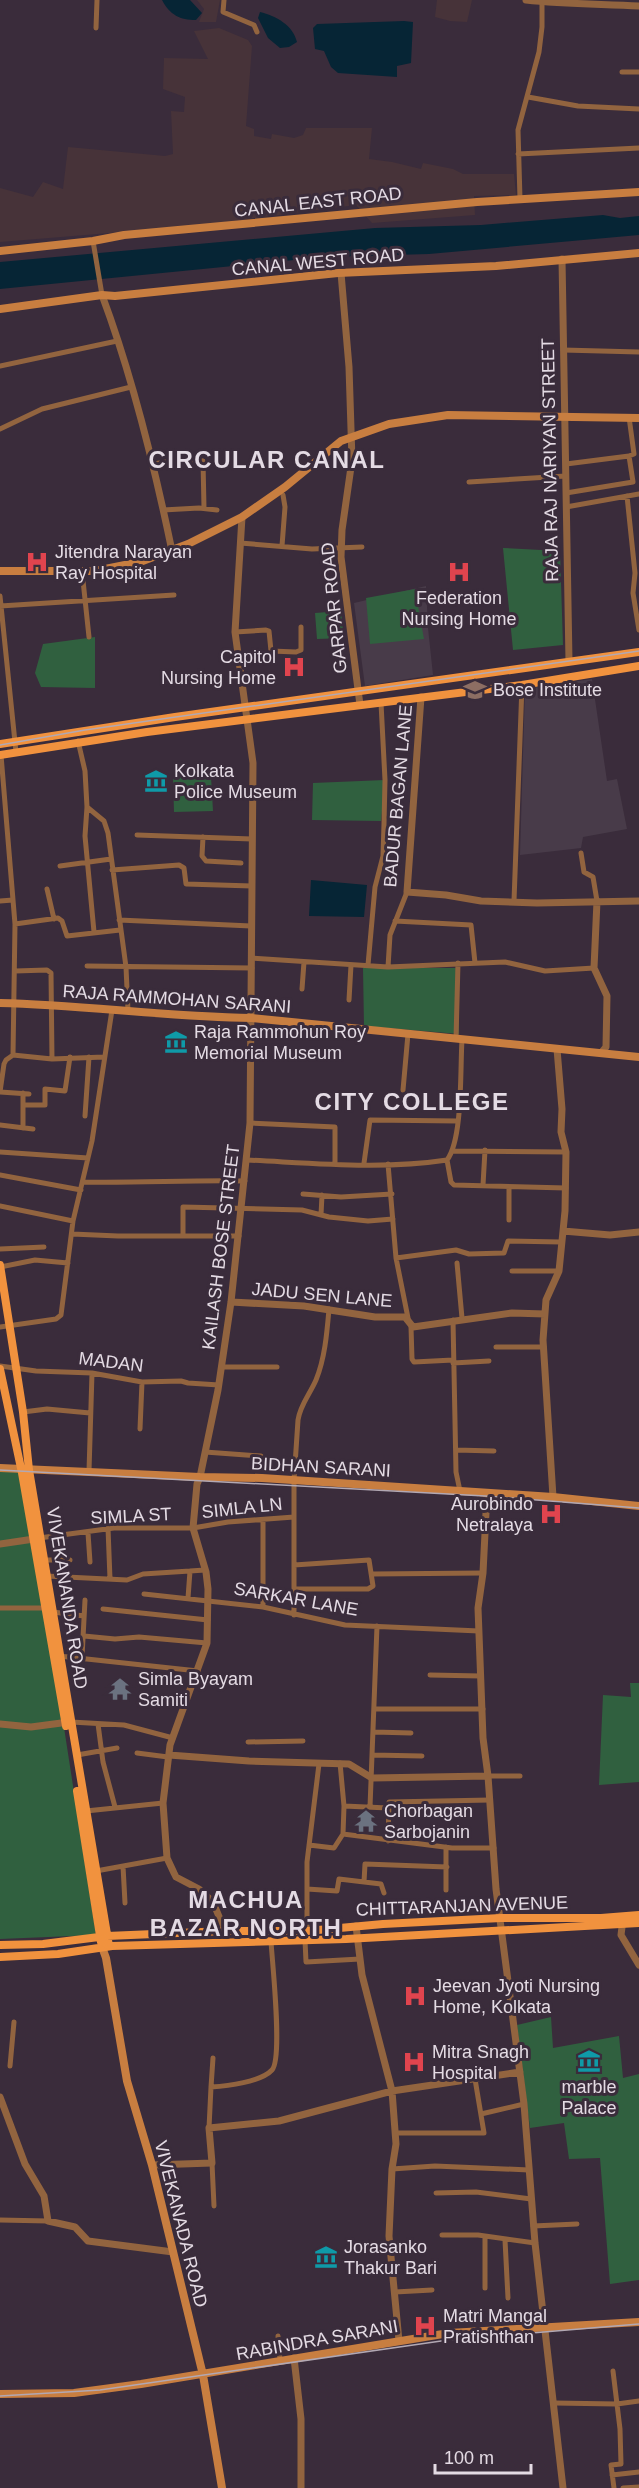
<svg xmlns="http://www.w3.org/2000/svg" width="639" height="2488" font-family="Arial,sans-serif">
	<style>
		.industrial { fill: #473339 }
		.education { fill: #483b49 }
		.green { fill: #30603f }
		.water { fill: #062535 }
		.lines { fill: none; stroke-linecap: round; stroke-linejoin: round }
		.minor { stroke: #92643f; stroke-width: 5 }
		.tertiary { stroke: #92643f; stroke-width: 7 }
		.secondary { stroke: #c87e40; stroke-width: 8 }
		.primary { stroke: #f1923e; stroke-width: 8 }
		.tram { stroke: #b2a8b3; stroke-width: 1.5 }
		.labels { text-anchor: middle; stroke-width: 6; stroke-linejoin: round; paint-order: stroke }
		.street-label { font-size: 18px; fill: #e4dbe4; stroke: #3a2c3b }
		.poi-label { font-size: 18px; fill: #e4dbe4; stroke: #3a2c3b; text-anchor: start }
		.district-label { font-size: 24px; font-weight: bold; letter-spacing: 1.5px; fill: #e4dbe4; stroke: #3a2c3b }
	</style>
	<rect width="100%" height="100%" fill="#3a2c3b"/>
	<path class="industrial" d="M197 0H220L216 22H199L204 9Z
		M437 0H472L467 22 450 21 435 17Z
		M219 28 248 40 252 46 246 126 254 129V136L271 139 272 134 294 138 303 135 306 128H372L369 159 392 162 421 169 423 163 453 169 463 174H514L516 195 474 196 475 215 372 223 356 205 195 226 0 242V188L33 197 43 182 63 189 68 147 165 156 173 154 171 111 184 112 185 97 163 89 164 58 208 59 194 31Z"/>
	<path class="education" d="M426 586 428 628 433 675 365 686 354 603Z
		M592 679 607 781 617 779 627 829 583 837 581 848 520 855 525 689Z"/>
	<path class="green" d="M503 548 560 551 563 645 513 650Z
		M415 589 424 639 370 644 366 598Z
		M341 611 344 638 317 639 315 613Z
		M95 637V688L41 687 35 673 43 644Z
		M173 777H211L213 811 174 812Z
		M385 780 381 821 312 820 313 783Z
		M363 968H459V1034L364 1026Z
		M0 1466 24 1468 96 1935 0 1939Z
		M630 1683H639V1782L599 1785 603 1695 631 1697Z
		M551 2017 553 2048 619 2036 623 2078 639 2074V2280L610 2284 600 2158 569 2159 564 2123 530 2128 517 2025Z"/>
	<path class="water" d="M162 0H190L202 13 196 20C180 20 170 15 162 0Z
		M260 12C276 16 293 25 297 42L289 47 280 48 268 38 258 18Z
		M404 21 413 22 411 63 397 66V77L338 73 331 67 324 51 315 49 313 28 317 24Z
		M603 215 620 218 639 216V235L429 254 325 257 0 289V262L375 228 481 225Z
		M311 880 367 885 364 917 309 916Z"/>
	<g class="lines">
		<path class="minor" d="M224 0 223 12 254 25 257 32
			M96 28 97 0
			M622 72H639
			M528 97 578 106 639 109
			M518 154 639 148
			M520 199 518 130 539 52 542 27V1
			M93 241 102 295
			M563 350 639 352
			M0 366 117 341
			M0 429 42 409 131 387
			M629 456 634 454 629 417
			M153 464 187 459 203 461 204 508
			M566 464 629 456 633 482 566 493
			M469 482 566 476
			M627 496 635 573 633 593 639 630
			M566 507 639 494
			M163 510 199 508 217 510
			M240 543 312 549 362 547
			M282 546 285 507 283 495
			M82 571 89 637
			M0 596 16 752
			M0 606 174 595
			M235 632 266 630 269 631 271 651 296 652 301 650V627
			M78 741 85 771 87 807 85 836 94 932
			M1 755 15 924 13 1055
			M87 807 104 821 108 833 126 967 128 1011
			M137 835 252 839
			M203 837 202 856 206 861 241 863
			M581 853 584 872 593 877 597 901
			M60 866 111 859
			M112 870 179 865 184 868 186 884 252 886
			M47 889 54 919
			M0 901 13 900
			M514 901 522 685
			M119 920 251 926
			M395 921 471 925 475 963
			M15 924 58 918 62 921 67 936 120 930
			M252 958 388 967 505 962 545 971 594 968
			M368 965 375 887 383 856 384 824 385 780 381 703
			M87 966 252 968
			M388 967 390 935 407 892
			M15 971 47 970 51 973 52 1059
			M302 989 304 962
			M349 1000 351 965
			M456 1039 458 963
			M403 1090 408 1034
			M0 1092 4 1064 6 1060 13 1055 52 1059 104 1057
			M0 1092 29 1094
			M23 1093V1128
			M23 1105H45V1089L65 1091 70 1057
			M85 1116 89 1057
			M250 1123 335 1127V1164
			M0 1125 33 1129
			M453 1151 566 1152
			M0 1152 88 1158
			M247 1160C312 1163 382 1170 447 1160 463 1139 460 1070 462 1040
			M447 1160 451 1182 454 1185 566 1188
			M364 1163 370 1120 458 1121
			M388 1164 396 1258 408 1318
			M0 1175 81 1190
			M83 1182C137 1183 191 1180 245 1181
			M483 1185 485 1150
			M303 1194 341 1197 392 1194
			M0 1206 73 1221
			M321 1215 322 1195
			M509 1220V1187
			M72 1234 118 1236H239
			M183 1235V1207L302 1210 329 1217 368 1221 393 1219
			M0 1249 44 1247
			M396 1258 456 1250 469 1254 504 1253 508 1241 561 1242
			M457 1263 462 1318
			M0 1267 35 1260 68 1263
			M512 1271H559
			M453 1320 456 1472 460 1491
			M0 1327 56 1319 61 1315 73 1221 92 1141 112 1010
			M411 1327 412 1359 414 1362 453 1360
			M496 1347H544
			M453 1363 489 1361
			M0 1366 36 1371 92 1373 142 1382 181 1381 188 1383 219 1385
			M221 1367H277
			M23 1412 47 1409 90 1413
			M140 1429 142 1382
			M456 1450 494 1451
			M205 1452 261 1456
			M89 1471 92 1373
			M108 1528 110 1579
			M88 1533 90 1562
			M39 1538 114 1528H193L228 1522 294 1517
			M44 1560H70
			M294 1565 369 1560 373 1586 368 1589H294
			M372 1574 483 1573
			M46 1576 127 1580 143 1574 190 1571
			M144 1594 263 1607 345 1625 479 1631
			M188 1598 190 1571 205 1570
			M263 1607V1520
			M0 1608H46
			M103 1609 208 1620
			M53 1612 84 1616
			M294 1615V1480L298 1420C300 1405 310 1394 316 1380 325 1358 327 1332 329 1309
			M84 1636 115 1639 139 1637 207 1643
			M59 1656 198 1671
			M82 1657 85 1600
			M430 1675 481 1676
			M376 1709H483
			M71 1722 124 1725 173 1738
			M98 1724 103 1762 115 1807
			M374 1732 411 1733
			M248 1742 303 1741
			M137 1753 168 1757
			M77 1755 117 1748
			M372 1755 422 1756
			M488 1776H520
			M344 1806 388 1808
			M370 1807 377 1626
			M86 1811 163 1803
			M343 1834 452 1848H494
			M388 1841 389 1802 490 1800
			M309 1845 334 1848 343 1834 344 1806 340 1763
			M446 1847V1890
			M123 1866 125 1903
			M96 1871 167 1858
			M364 1882 365 1864 447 1867
			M307 1889 337 1891 339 1879 381 1884 384 1893
			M307 1931V1862L319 1764
			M305 1940 306 1962 360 1959
			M10 2066 14 2022
			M211 2087 213 2058
			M481 2114 524 2104
			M209 2128 211 2087C227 2086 261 2082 272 2070 283 2058 272 1961 271 1941
			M395 2133H484L475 2079
			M212 2163 214 2206
			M392 2169 435 2166 529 2170
			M436 2193 476 2192 531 2199
			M0 2220 48 2221
			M533 2226 577 2224
			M442 2235H478L535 2243
			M485 2236V2288
			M505 2240 508 2298
			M395 2292 432 2290
			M278 2336 280 2360
			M613 2371 620 2429 621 2464 611 2465 614 2488
			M554 2403 617 2404 639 2401
			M612 2475 639 2472
			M623 2488 639 2487"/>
		<path class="tertiary" d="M526 0C563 4 601 4 639 6
			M562 259 569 661
			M341 273 349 367 352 460 342 530 341 557 360 705
			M102 295C133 378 154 464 172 551
			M421 697 407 892 446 895 481 901 537 903 639 901
			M597 901 594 968 607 996 606 1047 601 1053
			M563 1231 610 1235 639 1232
			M231 1302 304 1306 375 1317H405L413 1327 512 1313 545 1314
			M487 1493 483 1573 478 1608 483 1738 488 1776 496 1889 524 2104 535 2243 563 2488
			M553 1497 543 1340 546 1300 559 1271 565 1211 566 1152 561 1132 562 1109 557 1049
			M0 1544 34 1539
			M0 1724 31 1727 69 1722
			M169 1755 249 1761 349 1764 372 1778 488 1776
			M623 1919 621 1935 639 1965
			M356 1926 362 1975 392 2091 396 2144 392 2169 389 2236 399 2341
			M225 1931 213 1902 199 1889 176 1877 174 1873 167 1858 163 1803 170 1745 207 1643 208 1589 206 1572 193 1528 197 1484 200 1477 218 1390 231 1302 250 1123 253 763 235 632 242 517
			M0 2097 25 2164 44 2196 48 2221 75 2227 88 2241 173 2252
			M152 2165 212 2163 209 2128 279 2121 392 2091 520 2072
			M294 2358 301 2419V2488"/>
		<path class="secondary" d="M0 251 93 241 124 235 477 202 639 192
			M0 309 102 295 115 296 338 273 496 266 639 253
			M0 571H95L140 562 188 544 242 517 285 487 341 441 389 424 448 415 639 418
			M0 1003C84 1005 167 1017 252 1018L639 1057
			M0 1468 200 1477 262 1478 553 1497 639 1506
			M102 1947 106 1958 127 2081 152 2165 203 2375 222 2488
			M0 2394 74 2393 141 2384 449 2333 639 2322"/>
		<path class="primary" d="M0 744 175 717 639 652
			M0 755 147 732 522 685 639 666
			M0 1265 23 1412 29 1470 109 1946
			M0 1369 22 1473 66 1726
			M77 1791 101 1942
			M0 1945 43 1944 107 1936 225 1931H307L383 1924 501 1918H601L639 1915
			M0 1957 58 1954 112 1946 346 1939 639 1923"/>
		<path class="tram" d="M0 745 85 730 639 651
			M0 1470 485 1496 639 1508
			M0 2396 100 2390 448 2340 639 2324"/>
	</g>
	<defs>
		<g id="hospital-bare" transform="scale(1.8)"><path d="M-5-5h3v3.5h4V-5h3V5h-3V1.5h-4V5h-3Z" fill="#e0444e" stroke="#3a2c3b" stroke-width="2.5" paint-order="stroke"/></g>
		<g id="university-bare" transform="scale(1.8)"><path d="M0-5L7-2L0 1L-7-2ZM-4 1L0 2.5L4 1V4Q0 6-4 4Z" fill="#8d6e63" stroke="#3a2c3b" stroke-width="2.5" paint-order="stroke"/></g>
		<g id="museum-bare" transform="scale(1.8)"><path d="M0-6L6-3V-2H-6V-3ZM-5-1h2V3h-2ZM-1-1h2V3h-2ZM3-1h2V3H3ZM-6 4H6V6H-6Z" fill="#0f9aa8" stroke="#3a2c3b" stroke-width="2.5" paint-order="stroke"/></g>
		<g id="temple-bare" transform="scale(1.8)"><path d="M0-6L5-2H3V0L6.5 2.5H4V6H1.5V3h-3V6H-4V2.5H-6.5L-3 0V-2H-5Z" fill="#6b7280" stroke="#3a2c3b" stroke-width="2.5" paint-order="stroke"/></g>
	</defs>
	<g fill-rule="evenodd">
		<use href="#hospital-bare" x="37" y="562"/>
		<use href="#hospital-bare" x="459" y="572"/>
		<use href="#hospital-bare" x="294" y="667"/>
		<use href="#university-bare" x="475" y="690"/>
		<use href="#museum-bare" x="156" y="781"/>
		<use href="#museum-bare" x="176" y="1042"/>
		<use href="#hospital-bare" x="551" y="1514"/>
		<use href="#temple-bare" x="120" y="1689"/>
		<use href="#temple-bare" x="366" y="1821"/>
		<use href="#hospital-bare" x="415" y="1996"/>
		<use href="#museum-bare" x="589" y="2061"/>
		<use href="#hospital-bare" x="414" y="2062"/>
		<use href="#museum-bare" x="326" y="2257"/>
		<use href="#hospital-bare" x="425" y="2326"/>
	</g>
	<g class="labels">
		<g class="street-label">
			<text transform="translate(318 202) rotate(-6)" y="6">CANAL EAST ROAD</text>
			<text transform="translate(318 262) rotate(-5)" y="6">CANAL WEST ROAD</text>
			<text transform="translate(550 460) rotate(-91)" y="6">RAJA RAJ NARIYAN STREET</text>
			<text transform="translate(334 608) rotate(-96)" y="6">GARPAR ROAD</text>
			<text transform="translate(398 796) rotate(-85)" y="6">BADUR BAGAN LANE</text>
			<text transform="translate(177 999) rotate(4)" y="6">RAJA RAMMOHAN SARANI</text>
			<text transform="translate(221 1247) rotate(-83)" y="6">KAILASH BOSE STREET</text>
			<text transform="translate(322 1295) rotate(5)" y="6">JADU SEN LANE</text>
			<text transform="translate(111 1362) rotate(7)" y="6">MADAN</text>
			<text transform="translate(321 1467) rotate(3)" y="6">BIDHAN SARANI</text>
			<text transform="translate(242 1508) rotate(-6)" y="6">SIMLA LN</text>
			<text transform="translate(131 1516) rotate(-3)" y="6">SIMLA ST</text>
			<text transform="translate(67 1598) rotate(81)" y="6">VIVEKANANDA ROAD</text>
			<text transform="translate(296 1599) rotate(10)" y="6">SARKAR LANE</text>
			<text transform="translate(462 1906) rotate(-2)" y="6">CHITTARANJAN AVENUE</text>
			<text transform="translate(181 2224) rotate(76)" y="6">VIVEKANADA ROAD</text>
			<text transform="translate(317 2340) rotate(-10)" y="6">RABINDRA SARANI</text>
		</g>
		<g class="poi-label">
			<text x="55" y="558">Jitendra Narayan<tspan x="55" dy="21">Ray Hospital</tspan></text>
			<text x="459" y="604" text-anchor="middle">Federation<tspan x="459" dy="21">Nursing Home</tspan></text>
			<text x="276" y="663" text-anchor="end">Capitol<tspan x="276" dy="21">Nursing Home</tspan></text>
			<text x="493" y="696">Bose Institute</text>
			<text x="174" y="777">Kolkata<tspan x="174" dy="21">Police Museum</tspan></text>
			<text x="194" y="1038">Raja Rammohun Roy<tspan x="194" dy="21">Memorial Museum</tspan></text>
			<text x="533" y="1510" text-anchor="end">Aurobindo<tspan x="533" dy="21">Netralaya</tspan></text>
			<text x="138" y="1685">Simla Byayam<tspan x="138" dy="21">Samiti</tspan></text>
			<text x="384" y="1817">Chorbagan<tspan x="384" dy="21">Sarbojanin</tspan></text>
			<text x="433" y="1992">Jeevan Jyoti Nursing<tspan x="433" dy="21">Home, Kolkata</tspan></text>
			<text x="432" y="2058">Mitra Snagh<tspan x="432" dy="21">Hospital</tspan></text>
			<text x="589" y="2093" text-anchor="middle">marble<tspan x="589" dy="21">Palace</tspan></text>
			<text x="344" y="2253">Jorasanko<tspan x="344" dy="21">Thakur Bari</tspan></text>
			<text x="443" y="2322">Matri Mangal<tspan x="443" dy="21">Pratishthan</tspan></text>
		</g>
		<g class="district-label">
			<text x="267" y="468">CIRCULAR CANAL</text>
			<text x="412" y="1110">CITY COLLEGE</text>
			<text x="246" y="1908">MACHUA<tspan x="246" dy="28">BAZAR NORTH</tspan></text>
		</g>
	</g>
	<path d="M435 2464v9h96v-9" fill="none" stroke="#e4dbe4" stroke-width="3"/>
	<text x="444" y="2464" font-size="18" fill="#e4dbe4" stroke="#3a2c3b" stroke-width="4.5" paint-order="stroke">100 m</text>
</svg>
